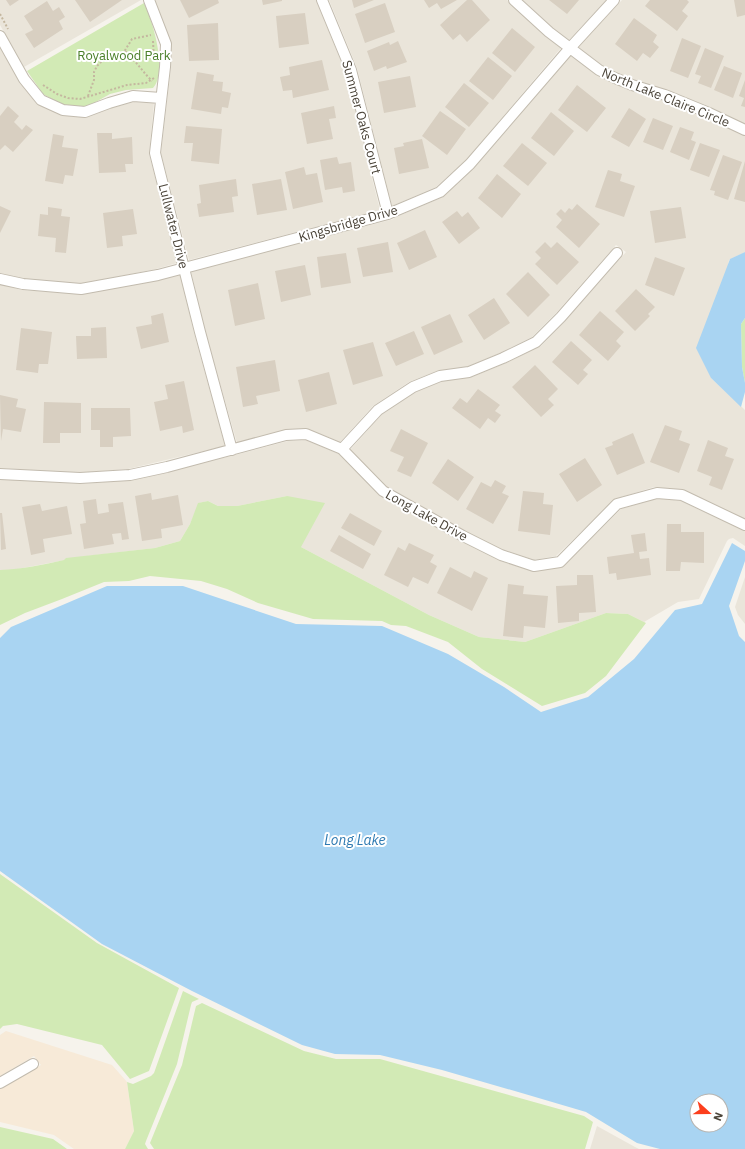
<svg xmlns="http://www.w3.org/2000/svg" width="745" height="1149" font-family="'IBM Plex Sans',sans-serif">
	<style>
		.residential { fill: #eae5da }
		.commercial { fill: #f7ead8 }
		.green { fill: #d2eab5 }
		.water { fill: #a9d4f2; fill-rule: evenodd }
		.building { fill: #d8cfc1 }
		.lines { fill: none; stroke-linecap: round; stroke-linejoin: round }
		.minor-casing { stroke: #c2bbae; stroke-width: 12 }
		.path { stroke: #c4b79f; stroke-width: 2; stroke-dasharray: 2 2; stroke-linecap: butt }
		.minor { stroke: #fff; stroke-width: 10 }
		.labels { text-anchor: middle; stroke-width: 4; stroke-linejoin: round; paint-order: stroke }
		.park-label { font-size: 13px; fill: #4a7f2a; stroke: #fff }
		.street-label { font-size: 13px; fill: #4b4439; stroke: #fff }
		.water-label { font-size: 14px; font-style: italic; fill: #2e7ab2; stroke: #fff }
	</style>
	<rect width="100%" height="100%" fill="#f6f3ec"/>
	<path class="residential" d="M0 0H141L24 67 0 25Z
		M155 0H316L345 71 380 210 189 260 161 153 171 68V43Z
		M329 0H507L545 36 561 48 466 160 436 187 392 206 357 68Z
		M522 0H606L569 40 553 28Z
		M622 0H745V124L711 108 667 90 634 80 617 73 602 65 578 47Z
		M0 47 19 81 36 103 61 115 85 117 111 108 134 102 154 103 149 154 177 263 156 269 80 284 23 279 0 273Z
		M571 55 595 74 613 83 631 90 663 100 707 118 745 136V252L729 260 711 378 745 410V519L684 490 654 487 615 499 556 556 534 560 503 550 466 532 386 487 350 450 382 414 416 391 442 381 472 377 506 363 541 346 566 320 626 252 616 245 556 313 532 337 500 353 467 367 437 371 409 382 373 406 340 442 326 436 306 429 284 430 237 443 205 331 191 271 394 219V218L443 197 475 167Z
		M180 274 194 333 225 446 128 469 79 473 0 468V284L22 290 81 294 159 280Z
		M306 440 339 454 380 496 460 541 498 560 532 571 564 566 621 509 658 498 681 501 745 531V546L733 538 729 539 727 541 699 599 678 602 644 622 628 614 606 613 525 642 479 637 429 615 301 547 287 496 237 506H218L208 501 199 503 190 524 180 541 155 548 87 556 12 570H0V479L81 484 131 480 239 454 288 441Z
		M745 577V624L738 615 735 607Z
		M597 1126 635 1147 639 1149H590Z"/>
	<path class="commercial" d="M6 1031 112 1065 127 1082 134 1131 125 1149H74L54 1135 0 1122V1089L41 1065 34 1056 0 1076V1035Z"/>
	<path class="green" d="M144 3C153 22 168 71 153 88L126 90 110 94 85 108 65 106 43 94 27 71Z
		M745 318V383L742 367 741 324Z
		M287 496 325 503 301 547 429 615 479 637 525 642 606 613 628 614 646 623 606 676 585 693 542 706 482 669 448 642 406 626 391 625 382 621 313 619 258 603 227 589 201 581 150 576 129 581 104 582 62 599 25 613 0 625V570C22 569 43 565 64 560L66 558 155 548 180 541 190 524 198 503 208 501 218 506H237Z
		M0 874 97 943 179 988 149 1071 130 1079 102 1045 17 1024 3 1026 0 1029Z
		M183 991 199 999 192 1002 191 1005 177 1064 146 1141 145 1144 148 1149H125L134 1131 127 1082 133 1084 151 1076 154 1073Z
		M202 1003 304 1051 336 1059H380L584 1116 593 1122 585 1149H154L150 1143 182 1065 196 1006Z
		M0 1127 53 1139 67 1149H0Z"/>
	<path class="water" d="M745 252V318L741 324 742 367 745 383V392L741 407 711 378 696 348 730 259Z
		M732 543 745 551V561L729 606 739 636 745 642V1149H660L637 1143 586 1112 525 1094 442 1070 380 1055 335 1054 302 1045 192 991 102 944 0 871V638L11 627 107 586H183L296 624 382 626 448 654 504 687 541 712 588 697 634 659 675 610 702 604ZM697 1101H721V1125H697Z"/>
	<path class="building" d="M6 0H19L10 6Z
		M75 0H122L90 22Z
		M180 0H218L219 3 189 18Z
		M262 0H282V1L263 5Z
		M352 0H374L354 8Z
		M424 0H457L441 9 437 3 429 8Z
		M467 0H472L490 20 467 42 460 34 453 40 440 25Z
		M549 0H579L567 14Z
		M650 0H687L689 2 682 11 688 16 677 31 645 6Z
		M734 0H745V15L737 17Z
		M47 1 53 11 59 7 65 17 59 21 63 29 34 48 25 34 33 30 24 16Z
		M385 3 395 32 365 43 355 14Z
		M305 13 309 44 279 48 276 16Z
		M634 18 657 35 653 42 659 47 650 58 643 53 637 61 615 44Z
		M218 23 219 60 189 61 187 25Z
		M512 28 535 47 515 72 492 53Z
		M682 38 701 46 688 78 670 71Z
		M398 41 407 62 387 69 386 66 374 71 367 51 389 42 390 45Z
		M705 48 724 56 711 88 698 83 701 76 695 74Z
		M488 57 512 76 493 100 469 81Z
		M322 60 329 90 293 98 292 90 283 91 280 77 290 75 289 67Z
		M724 66 742 73 733 98 714 90Z
		M197 72 214 75 213 81 223 82 222 91 231 93 228 108 222 107 221 114 191 109Z
		M410 76 416 107 384 113 378 82Z
		M745 80V107L741 106 744 98 739 96Z
		M464 83 489 103 469 127 445 107Z
		M577 85 606 108 587 132 558 110Z
		M8 106 19 116 14 122 22 130 26 125 33 130 13 152 5 145 0 150V116Z
		M334 106 336 118 329 119 333 139 307 144 301 113Z
		M629 108 646 119 629 147 611 137Z
		M440 111 466 129 447 155 422 136Z
		M551 112 574 131 554 156 531 138Z
		M653 118 673 126 663 150 643 142Z
		M186 126 222 129 219 164 191 161 193 143H184Z
		M680 127 694 132 691 140 696 142 689 160 670 152Z
		M97 133H112V139L132 137 133 164H125L126 172 99 173Z
		M53 134 64 136 62 147 78 149 73 176 65 175 63 184 45 181Z
		M422 139 429 168 399 174 394 148 404 146 403 143Z
		M522 143 547 163 528 186 503 166Z
		M700 143 720 150 709 177 690 170Z
		M723 155 742 162 728 200 714 195 715 191 710 190Z
		M337 157 339 164 351 162 355 191 343 193 342 187 325 190 320 160Z
		M745 161V202L734 199Z
		M304 167 306 175 317 173 323 202 293 209 285 172Z
		M608 170 622 174 620 181 635 186 624 217 595 207Z
		M497 174 521 194 502 218 478 198Z
		M236 179 238 196 232 197 234 212 199 217 197 204 201 203 199 185Z
		M281 179 287 210 257 215 252 184Z
		M577 204 600 224 579 248 556 227 562 220 556 214 561 209 565 213 569 208 572 210Z
		M0 206 11 211 0 233Z
		M48 207 62 209 61 216 70 217 66 253 55 252 56 238 38 236 40 214 48 215Z
		M681 207 686 238 655 243 650 211Z
		M133 209 137 234 122 236 123 246 107 248 103 213Z
		M457 211 462 217 468 212 480 228 459 244 442 222Z
		M425 230 437 257 409 270 397 243Z
		M388 242 393 272 363 277 357 248Z
		M545 242 551 248 557 242 579 262 557 285 535 264 541 258 535 252Z
		M346 253 351 283 321 288 317 257Z
		M655 257 685 268 674 296 645 285Z
		M305 265 311 295 281 302 275 271Z
		M528 272 550 295 528 317 506 294Z
		M258 283 265 319 235 326 228 290Z
		M636 289 655 307 648 314 650 316 635 331 615 311Z
		M494 298 510 323 484 340 468 315Z
		M600 311 624 332 616 341 621 346 608 361 579 335Z
		M163 313 169 342 141 349 136 327 152 324 151 316Z
		M450 314 463 342 434 355 421 327Z
		M106 327 107 358 77 359 76 336H91V328Z
		M21 328 52 332 48 364H39L38 373 16 370Z
		M414 331 424 354 396 366 385 343Z
		M571 341 592 360 583 370 588 374 578 385 552 362Z
		M373 342 383 376 353 385 343 350Z
		M275 360 280 391 256 396 258 404 243 407 236 367Z
		M535 365 558 389 548 399 554 405 541 417 512 387Z
		M329 372 337 404 306 412 298 380Z
		M184 381 194 430 183 433 182 426 160 431 154 402 168 399 165 385Z
		M478 389 500 405 495 411 501 415 495 423 488 418 480 429 452 408 460 398 467 403Z
		M0 395 18 399 16 407 26 409 21 432 3 429 1 441Z
		M44 402 81 403V433H60V443H43Z
		M91 408H130L131 436 113 437V447H100V430H91Z
		M665 425 682 431 679 440 690 444 679 473 650 462Z
		M401 429 428 443 411 477 397 471 404 457 390 451Z
		M633 433 645 463 617 475 605 448 613 445 612 442Z
		M708 440 728 448 725 456 734 459 722 490 709 485 712 477 697 471Z
		M585 458 602 485 577 502 559 474Z
		M448 459 474 477 458 501 432 483Z
		M495 480 506 486 502 493 509 496 493 524 466 509 481 482 491 487Z
		M523 491 544 493 543 504 553 505 550 535 518 531Z
		M151 493 152 500 178 495 183 525 161 529 162 538 142 541 135 496Z
		M96 499 98 514 109 512 108 504 123 502 129 539 122 540 121 533 112 534 114 544 84 549 80 524 86 523 83 501Z
		M40 504 42 511 67 506 72 534 43 539 45 552 31 555 22 507Z
		M0 513H2L6 549 1 550Z
		M350 513 382 531 374 546 341 528Z
		M667 524H681V532H704V563L681 562 680 571H666Z
		M645 533 647 551 639 552 640 559 649 558 651 575 617 580 616 573 609 574 607 557 634 553 631 535Z
		M339 535 371 554 363 569 330 551Z
		M409 543 434 555 430 562 437 566 428 584 413 577 408 587 384 575 398 547 405 551Z
		M450 567 471 578 474 571 488 578 472 611 437 593Z
		M577 575H593L596 612 579 613V621L558 623 556 586 577 585Z
		M508 584 524 586 523 594 548 596 545 628 524 626 523 638 503 636Z"/>
	<g class="lines">
		<g class="minor-casing">
			<path id="minor" d="M149 0 166 44 165 67 155 153 200 332 232 450
				M322 0 351 70 388 214
				M514 0 549 32 599 70 615 78 632 85 665 95 709 113 745 130
				M0 36 24 79 41 100 63 110 85 112 109 103 133 96 161 98
				M0 279 23 284 81 289 158 275 388 214 440 192 470 164 570 48 614 0
				M342 449 378 410 413 387 440 376 469 372 503 358 536 342 561 317 617 253
				M0 474 80 478 130 475 167 467 286 435 306 434 342 449 383 491 463 536 501 555 534 566 560 562 617 504 657 493 682 495 745 525
				M0 1083 33 1064"/>
		</g>
		<path class="path" d="M0 14 8 29
			M153 41 154 60
			M125 51C135 60 142 71 152 81
			M43 85 57 94 68 98 80 99 127 85 146 83 154 78
			M88 96 94 80V72L97 66 101 62 124 52 132 39 151 35"/>
		<use href="#minor" class="minor"/>
	</g>
	<g class="labels">
		<g class="park-label">
			<text x="124" y="60">Royalwood Park</text>
		</g>
		<g class="street-label">
			<text transform="translate(666 97) rotate(22)" y="5">North Lake Claire Circle</text>
			<text transform="translate(362 117) rotate(75)" y="5">Summer Oaks Court</text>
			<text transform="translate(348 223) rotate(-16)" y="5">Kingsbridge Drive</text>
			<text transform="translate(174 226) rotate(76)" y="5">Lullwater Drive</text>
			<text transform="translate(427 515) rotate(29)" y="5">Long Lake Drive</text>
		</g>
		<g class="water-label">
			<text x="355" y="845">Long Lake</text>
		</g>
	</g>
	<g transform="translate(709 1113) rotate(111)"><circle r="19" fill="#ffffff" stroke="#b7b4b0"/>
	<path d="M0-3L7 15L0 10L-7 15Z" fill="#fc3f1d"/>
	<text y="-6" font-size="11" font-weight="bold" text-anchor="middle" fill="#4b4439">N</text>
	</g>
</svg>
